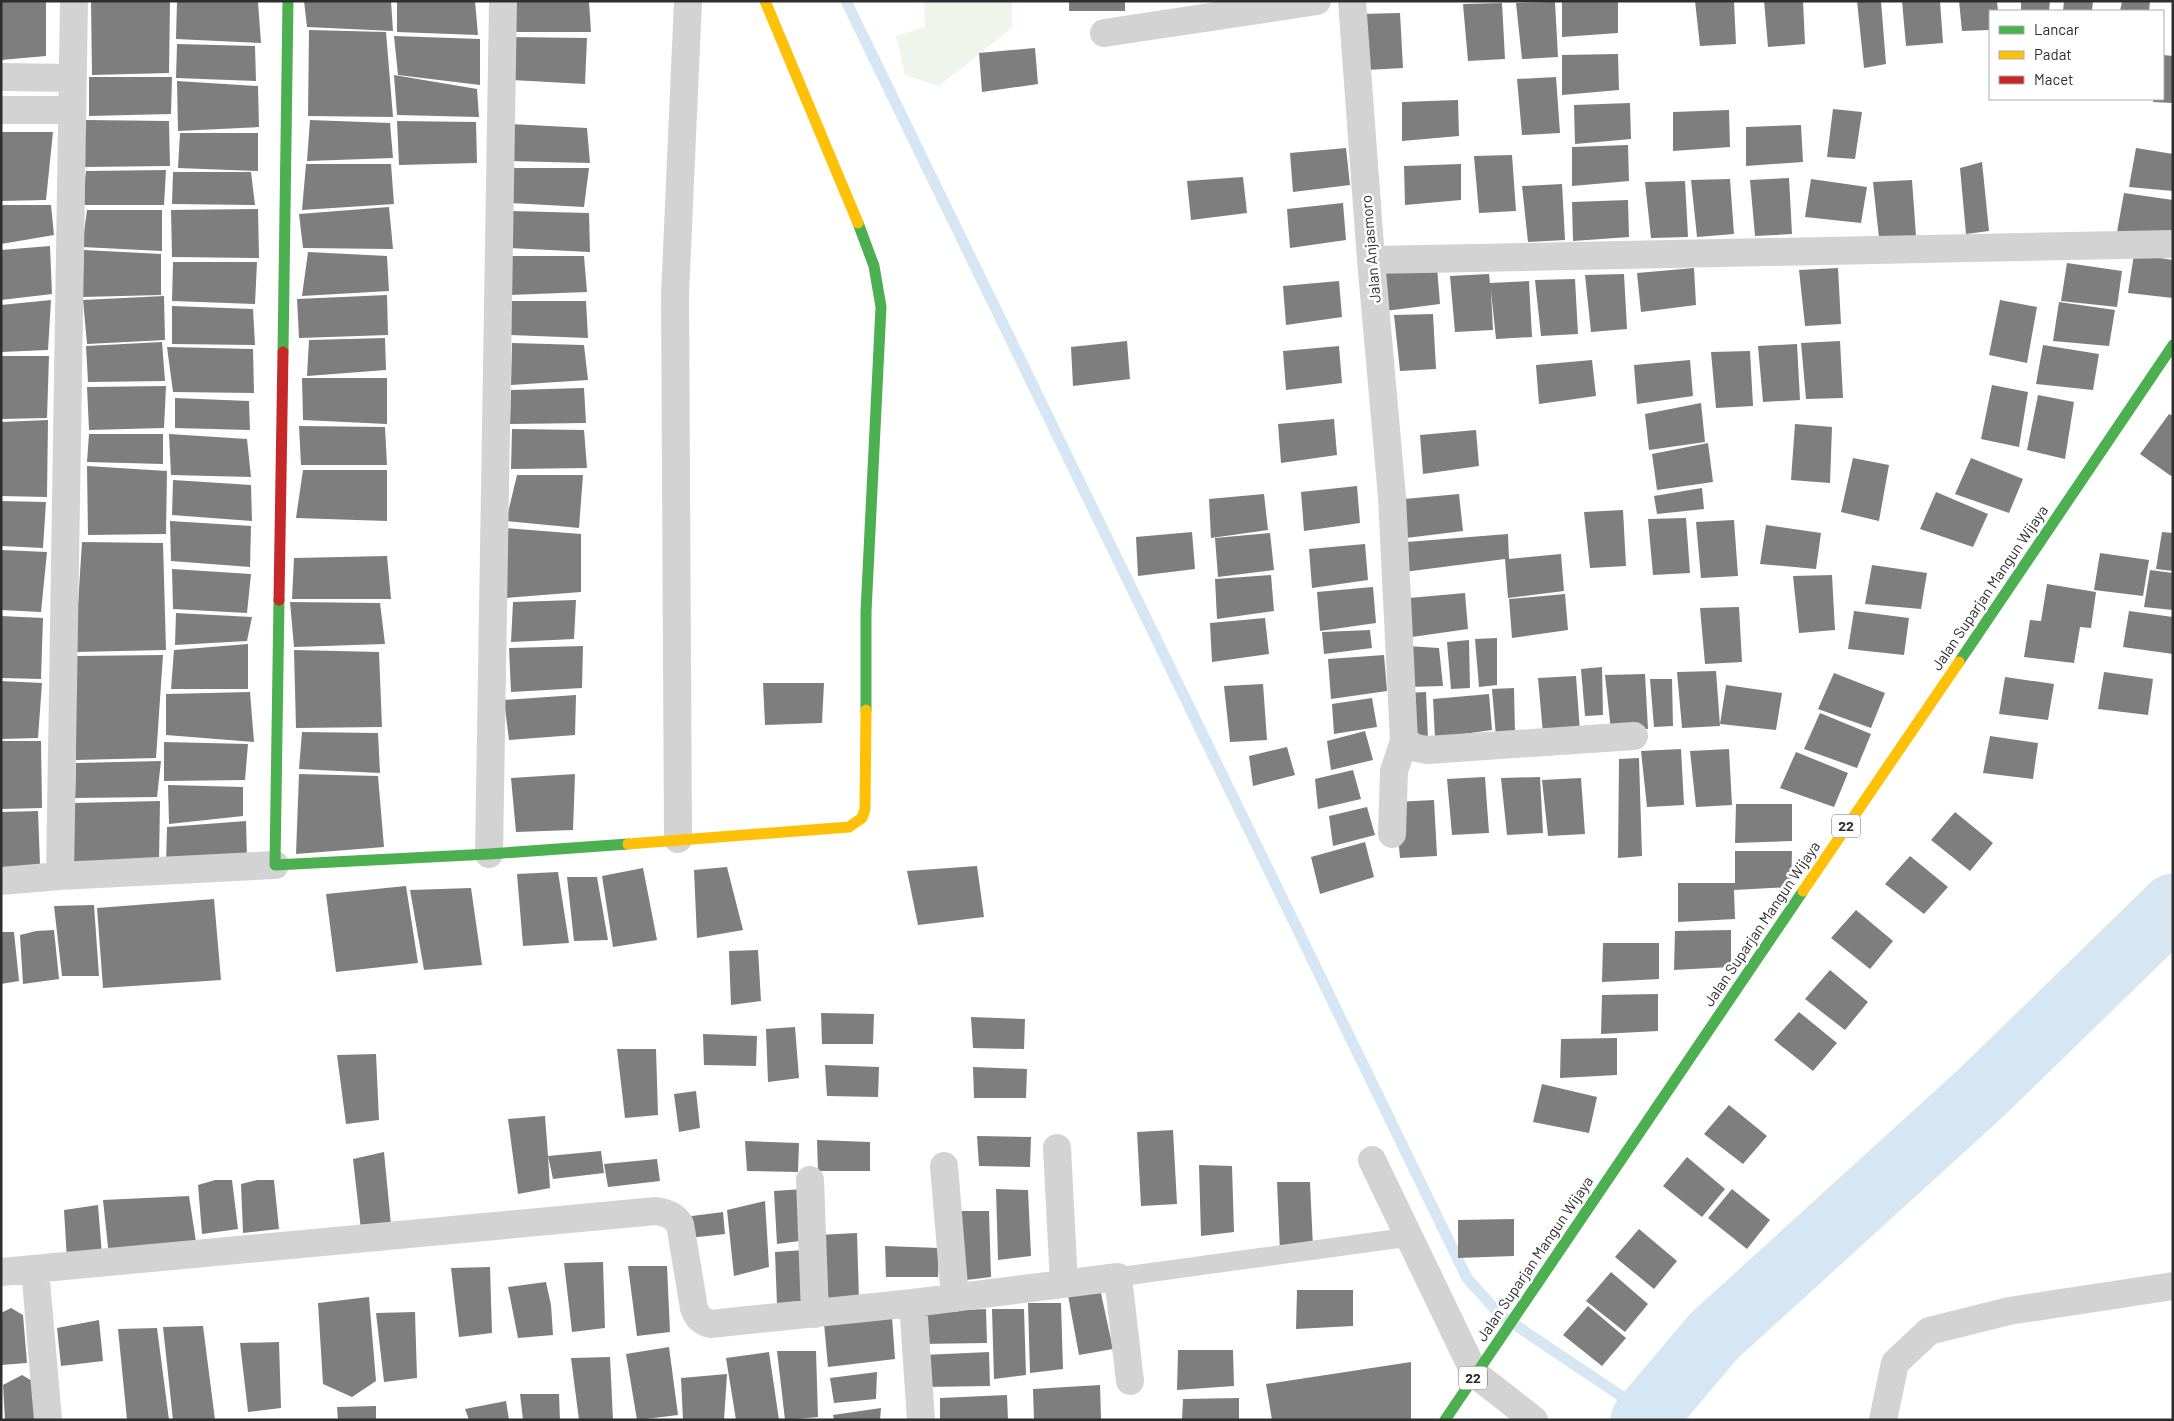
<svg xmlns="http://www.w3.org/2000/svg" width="2174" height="1421" font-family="Barlow,sans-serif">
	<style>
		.green { fill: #f0f5eb }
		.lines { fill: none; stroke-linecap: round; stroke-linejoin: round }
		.stream { stroke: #d6e6f3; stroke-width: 11 }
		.river { stroke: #d6e6f3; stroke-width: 65 }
		.building { fill: #7e7e7e }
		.lane { stroke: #d3d3d3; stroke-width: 19 }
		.street { stroke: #d3d3d3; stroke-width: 28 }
		.fast { stroke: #4caf50; stroke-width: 11 }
		.slow { stroke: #ffc107; stroke-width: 11 }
		.jam { stroke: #c62828; stroke-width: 11 }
		.labels { text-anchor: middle; stroke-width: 5; stroke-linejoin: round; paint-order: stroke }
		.shield { fill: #fff; stroke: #6d6d6d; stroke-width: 1 }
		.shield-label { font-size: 14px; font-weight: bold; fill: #2e2e2e }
		.street-label { font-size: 15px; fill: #2e2e2e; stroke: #fff }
	</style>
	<rect width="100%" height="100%" fill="#fff"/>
	<path class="green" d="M924 1H1012V28L939 86 905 75 896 36 925 27Z"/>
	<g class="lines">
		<path class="stream" d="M846 1 1467 1278 1499 1314 1648 1414"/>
		<path class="river" d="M1643 1420 1714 1336 1982 1092 2173 906"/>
	</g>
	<path class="building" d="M1 1H46V56L1 60Z
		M91 1H170L169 73 92 75Z
		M177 1 258 2 261 43 176 39Z
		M304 1H391L393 31 307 27Z
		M397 1H475L478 35 397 32Z
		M509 1H589L591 32H511Z
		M1069 1H1125V11H1069Z
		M1562 1H1618V33L1562 37Z
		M1695 1H1734L1736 44 1700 46Z
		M1764 1H1803L1805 44 1768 47Z
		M1857 1H1881L1886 64 1864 68Z
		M1902 1H1940L1943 43 1906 46Z
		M1959 1H1997L1998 11H1990V30L1962 31Z
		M2021 1H2050L2049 11H2021Z
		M2064 1H2093L2092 11H2063Z
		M2122 1H2150L2149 11H2120Z
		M1555 2 1558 57 1522 59 1516 3Z
		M1502 3 1505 59 1468 61 1463 4Z
		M1400 13 1403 68 1366 70 1360 14Z
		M309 30 386 32 393 117 308 116Z
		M394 36 480 39V85L398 75Z
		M509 37 587 38 585 84 512 80Z
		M177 44 255 46 256 81 176 78Z
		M1035 48 1038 84 982 92 979 53Z
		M1618 54 1619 90 1562 95V55Z
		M2163 55 2173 56V103L2153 102 2154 99H2163Z
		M394 75 477 89 479 117 397 115Z
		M89 77H172L171 114 89 116Z
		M1556 77 1560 133 1522 135 1517 79Z
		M177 81 258 86 259 127 178 131Z
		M1458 100 1459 136 1402 141V102Z
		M1630 103 1631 139 1575 144 1574 105Z
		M1833 109 1862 112 1855 159 1827 157Z
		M1729 110 1730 147 1673 151V112Z
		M85 120 169 121 170 166 84 167Z
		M310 120 390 123 393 158 307 161Z
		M397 121 476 122 477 163 399 165Z
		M510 124 587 128 590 163 508 161Z
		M1801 125 1803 162 1746 166V127Z
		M1 132H53L46 200 1 201Z
		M180 133H258V171L178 168Z
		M1628 145 1629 181 1572 186V147Z
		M1346 148 1350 185 1293 192 1290 153Z
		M2136 148 2173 154V191L2129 187Z
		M1512 155 1516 211 1479 213 1474 156Z
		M1982 162 1989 231 1966 234 1960 168Z
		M306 164H391L394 204 302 210Z
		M1461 164V200L1405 205 1404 166Z
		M509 168H589L584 207 510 203Z
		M166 170 164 205H82L86 171Z
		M173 172H251L255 205 172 204Z
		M1243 177 1247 213 1191 220 1187 181Z
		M1789 178 1792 234 1755 236 1750 180Z
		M1730 179 1734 234 1697 237 1691 180Z
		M1811 179 1867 187 1861 223 1805 217Z
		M1912 180 1916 236 1879 238 1873 182Z
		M1685 181 1688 237 1651 238 1645 182Z
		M1562 184 1565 240 1528 242 1522 186Z
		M2124 193 2173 200V237L2117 232Z
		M1628 200 1629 237 1573 241 1572 202Z
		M1343 203 1346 240 1290 248 1287 209Z
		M1 205H51L54 235 1 244Z
		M389 207 393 249 303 248 299 214Z
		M258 209 259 258 172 257 171 210Z
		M87 210H162V251L82 247Z
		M510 211 589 213 590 252 509 248Z
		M50 246 52 294 1 300V250Z
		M84 250 161 254V295L82 297Z
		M308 252 387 256 389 291 302 296Z
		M2134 254 2173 260V298L2128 293Z
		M509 256H584L587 292 510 295Z
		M173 262H257L255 304 172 301Z
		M2067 263 2122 271 2117 307 2061 301Z
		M1437 267 1440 304 1385 311 1381 272Z
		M1694 268 1696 305 1641 312 1637 273Z
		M1838 268 1841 324 1805 326 1799 270Z
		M1489 274 1490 283 1529 281 1532 337 1496 339 1491 291 1493 330 1455 332 1450 276Z
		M1624 274 1627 329 1591 332 1585 275Z
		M1575 279 1578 334 1541 336 1535 280Z
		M1339 281 1342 317 1286 325 1283 286Z
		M387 295 388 335 299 338 297 299Z
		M164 296 165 340 87 344 83 300Z
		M51 300 48 350 1 352V305Z
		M2000 300 2037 307 2027 363 1989 355Z
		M510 301H586L588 338 510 335Z
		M2059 302 2115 310 2109 346 2053 341Z
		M172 306 253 309 255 345 172 344Z
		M1433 314 1436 369 1400 371 1394 315Z
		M385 338 386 370 307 376 309 340Z
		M1127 341 1130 379 1073 386 1071 347Z
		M1840 341 1843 398 1806 399 1801 343Z
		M162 342 165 381 88 382 86 346Z
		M512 343 584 345 588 380 511 385Z
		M1797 344 1800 400 1763 402 1758 346Z
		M2043 345 2099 354 2093 390 2036 384Z
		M1339 346 1342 383 1286 390 1283 351Z
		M167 347 253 349 254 393 173 392Z
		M1750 351 1753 406 1716 408 1711 352Z
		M1 356H49L47 418 1 419Z
		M1592 360 1596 396 1539 404 1536 365Z
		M1690 360 1693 396 1637 404 1634 365Z
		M302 378H387V424L303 420Z
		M1992 385 2028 392 2019 447 1981 439Z
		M166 386 164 428 89 430 87 387Z
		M584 388 586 423 510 424 511 390Z
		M2038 395 2074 402 2065 459 2027 450Z
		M175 398 249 401 250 430 175 428Z
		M1701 403 1705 442 1649 450 1645 414Z
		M2169 414 2173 416V473L2171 476 2140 454Z
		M1334 419 1337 455 1281 463 1278 424Z
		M48 420 47 497 1 496V422Z
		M1795 424 1832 427 1830 483 1791 480Z
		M299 426 385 427 387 465H301Z
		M512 429 584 430 587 468 511 469Z
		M1476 430 1479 466 1423 474 1420 435Z
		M89 434H163V464L87 462Z
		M169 434 247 439 251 477 171 475Z
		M1708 443 1713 482 1657 490 1652 454Z
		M1853 458 1889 465 1879 521 1841 512Z
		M1971 458 2023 479 2009 513 1955 494Z
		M87 466 167 471 166 534 88 535Z
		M303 470H387V521L296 518Z
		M517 475H583L579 528 506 521Z
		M173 480 251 485 252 521 172 515Z
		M1357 486 1360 523 1304 531 1301 492Z
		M1702 488 1704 509 1657 514 1654 496Z
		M1936 492 1988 514 1973 547 1920 529Z
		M1264 494 1268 530 1211 538 1209 499Z
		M1459 494 1463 531 1406 538 1404 499Z
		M1 501 46 502 43 548 1 546Z
		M1623 510 1626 566 1590 568 1584 512Z
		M1686 518 1690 573 1653 575 1648 519Z
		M1734 520 1738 576 1701 578 1696 522Z
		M170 521 251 526 250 567 171 561Z
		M1766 525 1821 533 1816 569 1760 564Z
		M505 528 581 534V592L506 598Z
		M1192 532 1195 569 1138 576 1136 537Z
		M2162 532 2173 533V571L2156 569Z
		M1270 533 1274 570 1218 577 1215 538Z
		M1508 534 1509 559 1561 554 1564 591 1508 598 1505 559 1396 573 1394 543Z
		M82 542 163 543 166 650 75 652Z
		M1365 544 1368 580 1312 588 1309 549Z
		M1 550 47 552 41 612 1 610Z
		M2100 553 2149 560 2143 596 2094 590Z
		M387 556 391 599H292L294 558Z
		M1872 565 1927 573 1921 609 1865 604Z
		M172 569 251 574 247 613 173 609Z
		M2150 570 2173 573V610L2144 607Z
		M1271 575 1274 611 1217 619 1215 579Z
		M1832 575 1835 630 1799 633 1793 576Z
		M2047 584 2096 592 2091 628 2080 627 2074 663 2024 657 2030 620 2041 621Z
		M1373 587 1376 623 1320 631 1317 592Z
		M1465 593 1468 629 1412 637 1409 598Z
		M1565 594 1568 630 1512 638 1509 599Z
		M576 600 574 639 511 642 513 602Z
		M290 602 380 603 385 644 294 647Z
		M1739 607 1742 662 1705 664 1700 608Z
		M1854 611 1909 618 1904 655 1848 649Z
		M2129 611 2173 617V654L2123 647Z
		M176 613 252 617 247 641 175 645Z
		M1 616 43 618 41 679 1 678Z
		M1265 618 1269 654 1212 662 1210 623Z
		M1370 630 1372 648 1324 654 1322 632Z
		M1497 638V685L1479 687 1475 639Z
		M1469 640 1470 688 1451 689 1447 642Z
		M248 644V689H171L174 650Z
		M583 646 582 688 511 692 509 648Z
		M1407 646 1439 648 1443 686 1408 687Z
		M294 650 379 652 382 727 296 728Z
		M163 655 156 758 76 760 75 656Z
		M1384 655 1387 691 1331 699 1328 659Z
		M1602 667 1603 715 1585 716 1581 669Z
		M1716 671 1720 726 1682 728 1677 672Z
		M2104 672 2153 679 2148 715 2098 709Z
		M1834 673 1885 693 1871 728 1818 709Z
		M1645 674 1648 729 1611 731 1605 675Z
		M1576 676 1580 732 1543 734 1538 678Z
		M2005 677 2054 684 2048 720 1999 714Z
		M1650 679H1672L1673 726 1654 727Z
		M1 681 42 683 38 738 1 739Z
		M763 683H824L822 723 765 725Z
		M1263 684 1267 740 1230 742 1224 686Z
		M1726 685 1782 693 1776 730 1720 724Z
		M1514 688 1515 735 1496 737 1492 689Z
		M250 692 254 742 166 735V694Z
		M1426 692 1428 739 1408 741 1405 693Z
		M1489 694 1492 730 1435 738 1433 699Z
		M576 695 575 735 509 740 504 700Z
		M1372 698 1377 727 1334 734 1332 704Z
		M1820 713 1871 734 1857 768 1804 749Z
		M1365 731 1373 760 1331 770 1327 741Z
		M302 732 378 733 380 773 299 769Z
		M1990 736 2038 743 2033 779 1983 773Z
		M1 741H41L42 808 1 809Z
		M164 742 248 744 245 780 164 781Z
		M1287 747 1295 775 1253 786 1249 756Z
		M1681 749 1684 805 1647 807 1641 751Z
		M1729 749 1732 805 1696 807 1690 751Z
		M1796 752 1848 773 1834 807 1780 788Z
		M1639 758 1642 856 1618 858 1619 759Z
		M161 761 157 797 75 798 76 763Z
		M1353 770 1361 799 1318 809 1315 779Z
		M299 774 378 776 384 847 296 854Z
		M575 774 573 830 516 832 511 778Z
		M1485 777 1489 833 1452 835 1447 779Z
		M1540 777 1543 833 1507 835 1501 778Z
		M1581 778 1585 834 1548 836 1542 780Z
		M168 785 243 787V816L169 824Z
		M1434 800 1437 856 1400 858 1395 802Z
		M160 801 159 863 73 866V803Z
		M1736 804H1792V841L1735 843Z
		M1367 807 1375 835 1333 846 1329 816Z
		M38 811 40 865 1 868V812Z
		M1955 812 1993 843 1970 871 1931 840Z
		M246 821 247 859 166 864 167 827Z
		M1365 842 1374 877 1320 894 1311 857Z
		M1735 851H1792L1791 887 1734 890 1735 919 1678 922V883H1735Z
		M1910 856 1948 887 1924 914 1885 884Z
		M977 866 984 917 918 925 907 871Z
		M727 867 743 930 697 938 694 870Z
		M643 868 657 940 613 947 602 876Z
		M558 872 569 943 523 946 517 874Z
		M567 877H597L608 940 574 941Z
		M406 886 418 963 336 972 326 894Z
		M471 888 482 965 424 970 410 890Z
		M214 899 221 980 103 988 97 908Z
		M94 905 99 976H62L54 906Z
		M1856 910 1893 941 1870 969 1831 938Z
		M54 930 59 979 23 984 20 935 36 931Z
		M1731 930V967L1674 970 1675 931Z
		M1 932H14L19 981 1 984Z
		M1603 943H1659V979L1602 982Z
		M758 950 761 1001 731 1005 729 951Z
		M1830 970 1868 1002 1845 1030 1805 999Z
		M1658 994V1031L1601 1034 1602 995Z
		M1799 1012 1837 1043 1813 1071 1774 1040Z
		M821 1013 874 1014 873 1044H822Z
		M971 1017 1025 1019 1024 1049 973 1048Z
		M795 1027 799 1078 768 1082 766 1029Z
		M703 1034 757 1036 756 1066 704 1065Z
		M1617 1038V1075L1560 1078 1561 1039Z
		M617 1049H656L658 1115 625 1118Z
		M376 1054 379 1120 346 1124 337 1055Z
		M825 1065 879 1067 878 1097 827 1096Z
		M973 1067 1027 1069 1026 1098H974Z
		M1542 1084 1597 1097 1589 1133 1533 1122Z
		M696 1091 700 1128 679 1132 674 1094Z
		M1729 1105 1767 1136 1743 1164 1704 1134Z
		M545 1116 548 1156 601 1151 604 1173 553 1179 548 1156 550 1188 518 1194 508 1119Z
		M1173 1130 1177 1204 1141 1206 1137 1132Z
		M977 1136 1031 1137 1030 1167 979 1166Z
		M817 1140 870 1142V1171H818Z
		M745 1141 799 1143 798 1172 747 1171Z
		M384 1152 391 1225 361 1230 353 1159Z
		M1687 1157 1725 1189 1702 1217 1663 1186Z
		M657 1159 660 1181 608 1187 604 1164Z
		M1199 1165 1232 1166 1234 1232 1201 1236Z
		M215 1180H232L238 1229 202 1234 198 1185Z
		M257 1180H274L279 1229 243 1233 241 1184Z
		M1277 1182H1310L1313 1248 1280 1252Z
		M804 1189 807 1240 777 1244 774 1191Z
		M996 1189 1028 1190 1031 1256 998 1260Z
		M1732 1189 1770 1220 1747 1249 1708 1218Z
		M189 1196 198 1255 110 1266 103 1200Z
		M765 1201 769 1267 734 1276 727 1210Z
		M98 1205 102 1255 67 1260 64 1210Z
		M956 1211H989L991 1277 958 1281Z
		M723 1212 725 1234 689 1238 684 1217Z
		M1514 1219V1256L1458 1258V1220Z
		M1639 1229 1677 1261 1654 1289 1615 1257Z
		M857 1233 859 1300 826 1304 818 1235Z
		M885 1246 939 1248 938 1277H886Z
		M805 1250 808 1301 777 1305 775 1252Z
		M603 1262 605 1328 572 1332 564 1263Z
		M628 1266H667L670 1332 637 1336Z
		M490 1267 492 1333 459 1337 451 1268Z
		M1611 1272 1648 1304 1625 1332 1586 1301Z
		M546 1282 551 1305 553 1335 518 1338 508 1287Z
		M1099 1284 1113 1349 1079 1355 1067 1290Z
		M1297 1290H1353V1326L1296 1329Z
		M369 1297 376 1381 352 1397 323 1384 318 1303Z
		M1028 1303H1061L1063 1369 1030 1373Z
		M1588 1306 1626 1338 1602 1366 1563 1335Z
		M11 1308 23 1315 27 1363 1 1365V1313Z
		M986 1309 987 1343 920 1344V1312Z
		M992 1309H1024L1026 1375 994 1379Z
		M415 1312 417 1378 384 1382 376 1313Z
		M892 1317 895 1359 828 1367 824 1323Z
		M99 1320 103 1361 61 1366 57 1328Z
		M203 1326 215 1420H173L163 1327Z
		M157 1328 169 1420H127L118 1329Z
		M279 1342 281 1408 248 1412 240 1343Z
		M669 1347 678 1415 637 1420 626 1354Z
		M1178 1350H1233L1234 1386 1177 1390Z
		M777 1351H816L818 1417 785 1420Z
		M769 1352 779 1420H736L726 1358Z
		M989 1352 990 1386 923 1387V1355Z
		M610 1357 613 1420H579L571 1358Z
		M1411 1362V1420H1272L1266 1384Z
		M877 1372 876 1399 834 1403 830 1378Z
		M727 1374 724 1420H683L681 1378Z
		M22 1375 34 1382 37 1420H5L3 1385Z
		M1100 1385 1101 1419 1034 1420 1033 1389Z
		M520 1394H559L560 1420H523Z
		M1007 1395 1008 1420H940V1398Z
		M1239 1398V1420H1182L1183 1399Z
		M506 1401 509 1420H469L465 1409Z
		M376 1406V1420H338L337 1407Z
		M881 1408 880 1420H834L833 1415Z"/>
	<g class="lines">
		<path class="lane" d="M1118 1277 1409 1237"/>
		<path class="street" d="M1352 1 1371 260 1392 497 1404 741 1416 748 1428 750 1634 736
			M1104 33 1317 1
			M1 77 72 78
			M1 110H71
			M1371 260 2173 244
			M1392 834 1394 771 1404 741
			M678 839 675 295 688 1
			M489 854 503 1
			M60 876 275 865
			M1 881 60 876 74 1
			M1057 1148 1064 1284
			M1372 1160 1475 1374 1534 1420
			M944 1166 955 1298
			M810 1180 815 1314
			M35 1269 48 1420
			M1 1272 656 1211C667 1213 673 1215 680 1224L694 1308C697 1317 701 1321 710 1324L913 1303 921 1420
			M913 1303 1118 1277 1130 1381
			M1883 1420 1895 1363 1929 1331 2009 1311 2173 1286"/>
		<path class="fast" d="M858 223 874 266 881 307 866 612V710
			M283 352 288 1
			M279 600 275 865 489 854 628 844
			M1959 662 2173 345
			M1445 1420 1803 891"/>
		<path class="slow" d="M765 1 858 223
			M628 844 849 827 862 818 865 809 866 710
			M1803 891 1959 662"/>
		<path class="jam" d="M279 600 283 352"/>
	</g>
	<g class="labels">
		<g class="shield">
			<rect x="1832" y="814.5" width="28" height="23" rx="4"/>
			<rect x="1459" y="1366.5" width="28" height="23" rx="4"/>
		</g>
		<g class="shield-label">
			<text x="1846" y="831">22</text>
			<text x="1473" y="1383">22</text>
		</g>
		<g class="street-label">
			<text transform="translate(1371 249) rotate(-95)" y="5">Jalan Anjasmoro</text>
			<text transform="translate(1990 588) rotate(-56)" y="5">Jalan Suparjan Mangun Wijaya</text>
			<text transform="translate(1762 924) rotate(-56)" y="5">Jalan Suparjan Mangun Wijaya</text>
			<text transform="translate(1535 1259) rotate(-56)" y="5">Jalan Suparjan Mangun Wijaya</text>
		</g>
	</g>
	<rect width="2174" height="1421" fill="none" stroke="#2e2e2e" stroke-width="5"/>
	<rect x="1989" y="10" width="175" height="90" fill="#ffffff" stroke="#ababab"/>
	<rect x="1999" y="26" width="25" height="8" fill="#4caf50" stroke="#ababab"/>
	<text x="2034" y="35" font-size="15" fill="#2e2e2e">Lancar</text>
	<rect x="1999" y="51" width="25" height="8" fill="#ffc107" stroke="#ababab"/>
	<text x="2034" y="60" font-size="15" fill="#2e2e2e">Padat</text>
	<rect x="1999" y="76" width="25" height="8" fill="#c62828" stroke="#ababab"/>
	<text x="2034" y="85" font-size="15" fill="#2e2e2e">Macet</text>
</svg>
